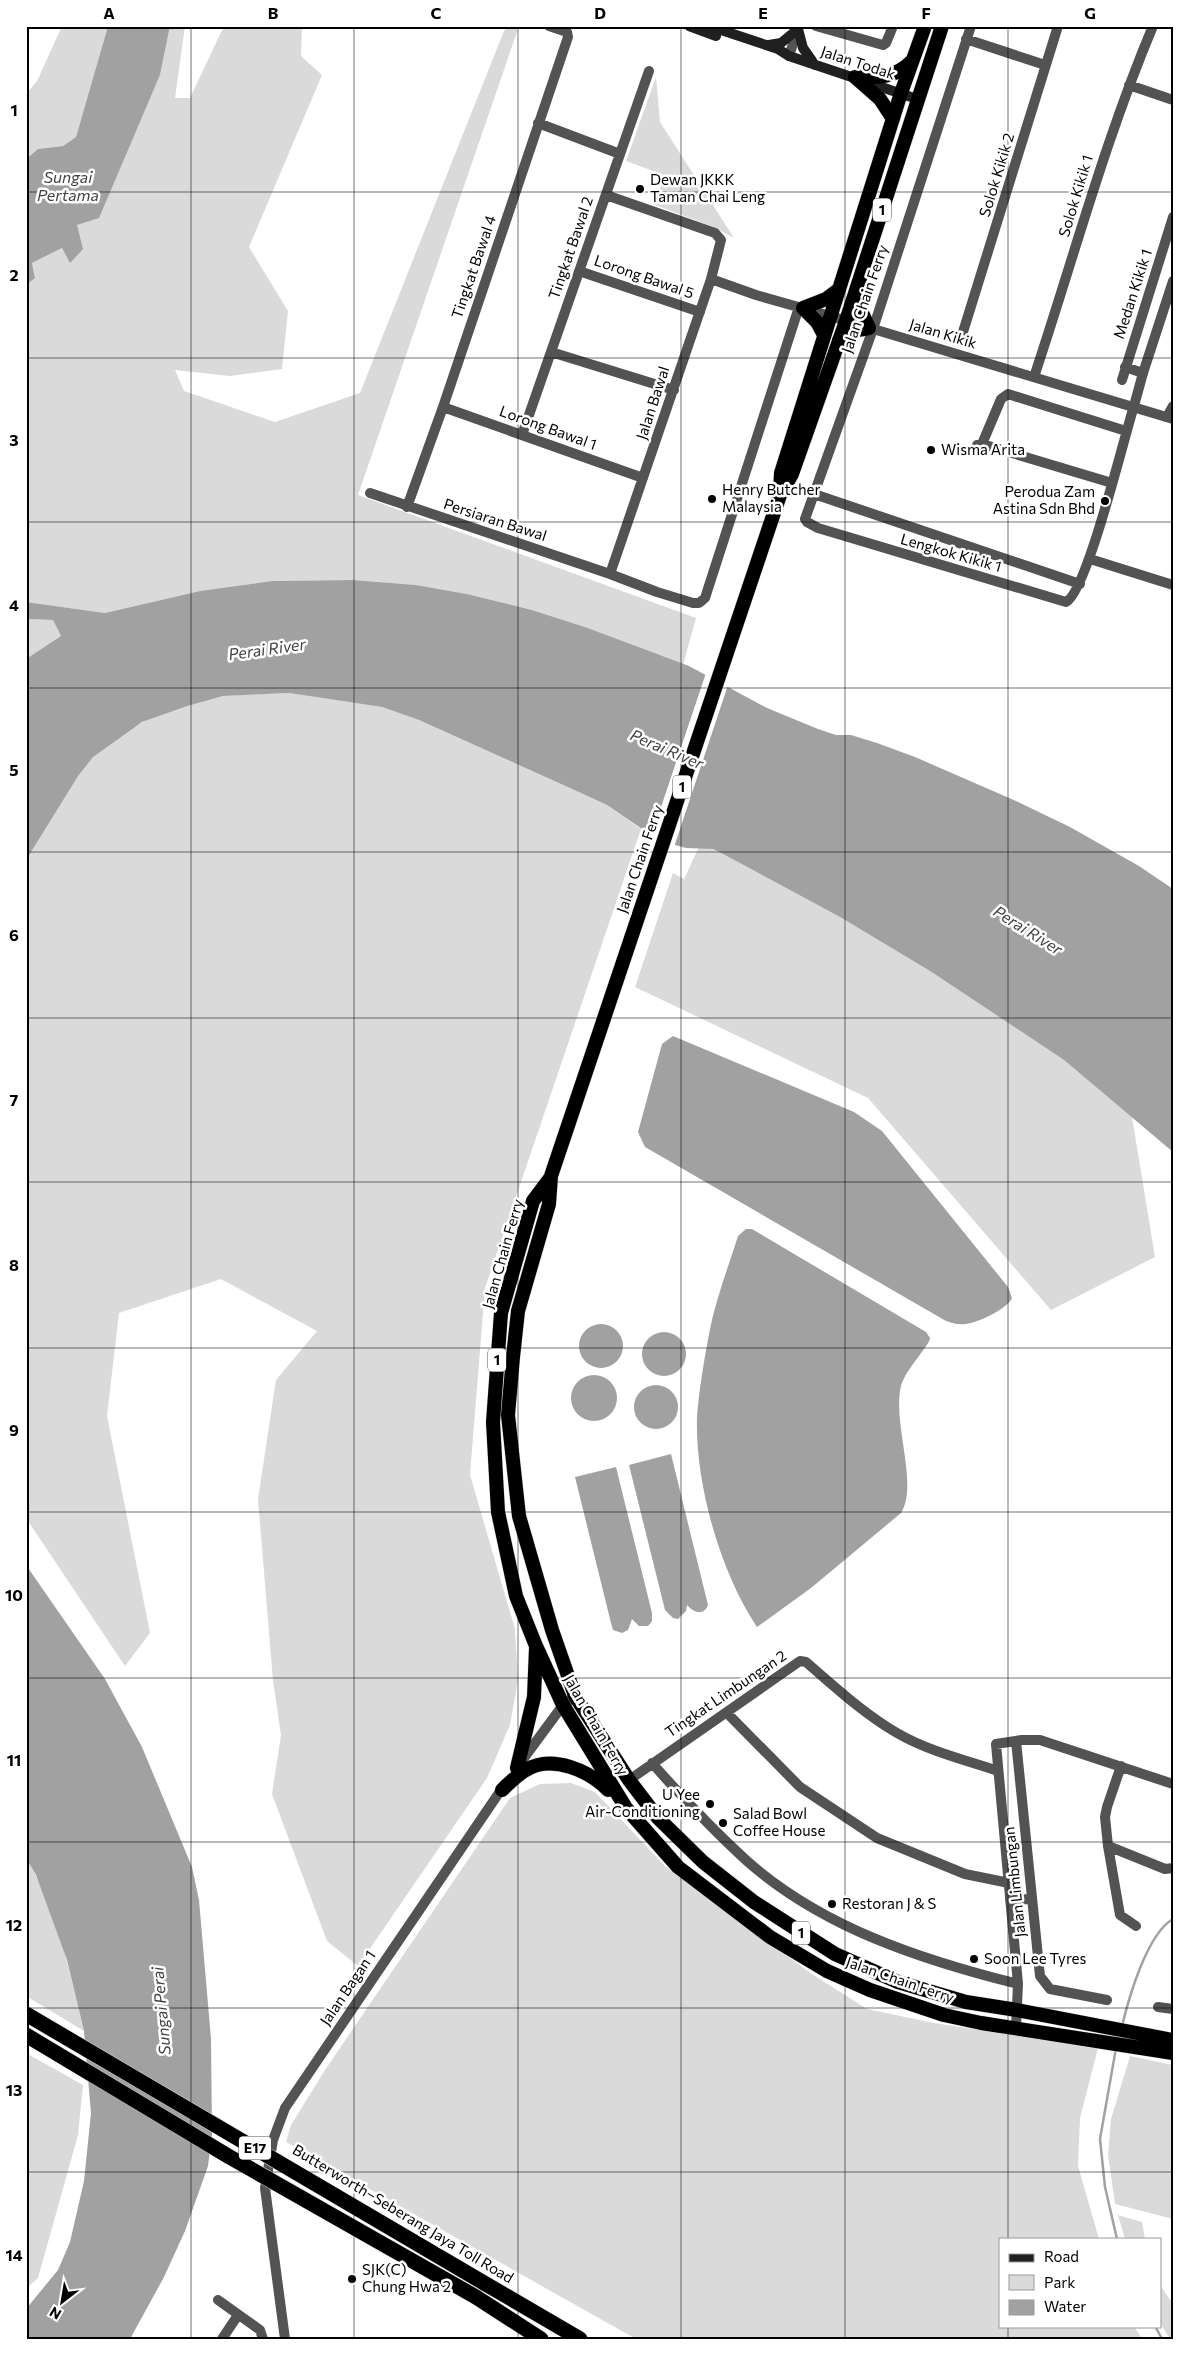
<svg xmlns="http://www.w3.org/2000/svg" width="1199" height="2365" font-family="Commissioner,sans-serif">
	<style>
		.green { fill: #dadada }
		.water { fill: #a1a1a1 }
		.pier { fill: #fff }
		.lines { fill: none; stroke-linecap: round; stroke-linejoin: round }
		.stream { stroke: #a1a1a1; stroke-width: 2.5 }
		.trunk-casing { stroke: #dbdbdb; stroke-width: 15 }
		.motorway-casing { stroke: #dbdbdb; stroke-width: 16 }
		.minor { stroke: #535353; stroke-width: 10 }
		.tertiary { stroke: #535353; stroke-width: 10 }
		.secondary { stroke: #202020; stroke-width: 10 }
		.trunk { stroke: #000; stroke-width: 14 }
		.motorway { stroke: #000; stroke-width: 15 }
		.motorway-bridge-casing { stroke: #dbdbdb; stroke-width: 16; stroke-linecap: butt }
		.motorway-bridge { stroke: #000; stroke-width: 15 }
		.grid { fill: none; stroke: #000; stroke-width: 1; stroke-opacity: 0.55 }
		.poi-dot { fill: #000; stroke: #fff; stroke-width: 2 }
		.labels { text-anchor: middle; stroke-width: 5; stroke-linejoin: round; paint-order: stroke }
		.shield { fill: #fff; stroke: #4c4c4c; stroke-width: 1 }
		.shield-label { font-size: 14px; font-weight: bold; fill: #000 }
		.street-label { font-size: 15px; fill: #000; stroke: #fff }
		.poi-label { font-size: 15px; fill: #000; stroke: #fff; text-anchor: start }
		.water-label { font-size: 16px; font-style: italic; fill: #424242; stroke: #fff }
		.neatline { fill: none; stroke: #000; stroke-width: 2 }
		.grid-label { font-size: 16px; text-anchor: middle; font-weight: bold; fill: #000 }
	</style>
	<rect width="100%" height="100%" fill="#fff"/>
	<path class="green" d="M62 26H108L76 137 63 146 38 149 26 159V94L37 81Z
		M170 26H185L175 98H190L224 26H302L301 56 322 75 249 247 288 311 282 369 230 376 175 370 184 391 275 422 360 393 504 31 508 26H519L358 495 696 618 683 665 585 627 532 610 467 594 416 585 353 580 272 581 200 591 105 613 26 602V285L35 277 32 263 62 248 70 262 77 225 99 217 160 75Z
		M656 77 660 122 734 238 714 227 655 205 664 175 626 161Z
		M26 619 53 620 61 636 26 659Z
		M289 693 382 707 419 720 581 793 607 805 641 829 485 1288 470 1475 515 1629 518 1680 510 1725 487 1778 358 1966 327 1941 272 1794 281 1735 273 1681 258 1499 276 1380 317 1331 221 1279 119 1313 107 1416 150 1633 125 1666 26 1518V860C47 826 65 787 92 758 121 726 182 702 224 696 246 694 268 694 289 693Z
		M699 847 713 849 723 854 840 917 930 971 1064 1060 1132 1117 1155 1257 1051 1310 868 1098 635 987 673 873 684 879Z
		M571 1783 595 1792 666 1867 812 1974 867 2009 934 2023 1098 2048 1080 2118 1078 2166 1099 2239H1000V2326H1134L1142 2339H636L286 2142 291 2125 325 2070 510 1798 540 1784Z
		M26 1858C57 1910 70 1972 84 2031L26 1996Z
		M26 2053 83 2085 78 2135 38 2278 26 2289Z
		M1130 2056 1173 2065V2219L1115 2204 1108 2155 1111 2119Z
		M1118 2215 1142 2222 1145 2239H1125Z
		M1160 2285 1173 2304V2339H1170L1160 2323Z"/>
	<path class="water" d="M108 26H170L160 75 99 218 77 225 83 249 70 263 62 248 32 263 35 278 26 285V159L38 149 63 146 76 137Z
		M353 580 416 585 467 594 532 610 585 627 689 666 767 708 818 729 836 735H851L877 743 915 757 1016 801 1070 827 1139 866 1173 889V1152L1064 1060 930 971 840 917 723 854 713 849 686 848 671 844 648 833 607 805 581 793 419 720 382 707 289 693 223 696 187 706 142 722 93 757 78 776 26 860V659L61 636 53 620 26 619V602L105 613 200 591 272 581Z
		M673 1036 854 1112 882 1131 1008 1287 1012 1298C1007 1309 978 1323 965 1324 958 1325 952 1323 946 1321L645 1147 638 1132 662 1044Z
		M746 1229H752L926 1332 930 1338C930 1345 905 1370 901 1386 892 1423 919 1484 901 1513L811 1588 757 1627C720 1572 695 1483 697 1417 699 1390 704 1361 709 1334 715 1301 728 1268 738 1236Z
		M579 1346a22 22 0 1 1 44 0a22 22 0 1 1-44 0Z
		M642 1354a22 22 0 1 1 44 0a22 22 0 1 1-44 0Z
		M571 1398a23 23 0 1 1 46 0a23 23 0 1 1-46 0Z
		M634 1407a22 22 0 1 1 44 0a22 22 0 1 1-44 0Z
		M671 1454 708 1605C704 1616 694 1613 687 1605L686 1611 678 1619 673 1618 665 1610 629 1465Z
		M616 1467 652 1613V1621L648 1626H639L632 1619 628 1630 622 1633 613 1630 611 1623 575 1477Z
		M26 1565 105 1679 142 1747 192 1867 199 1900 211 2039 212 2135 208 2166 185 2231 164 2277 130 2339H26V2309L58 2270 70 2242 84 2181 91 2113 84 2031 67 1960 36 1875 26 1858Z"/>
	<path class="pier" d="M706 673 728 685 674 847 651 837Z"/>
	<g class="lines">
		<path class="stream" d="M26 32 28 26
			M1122 2026C1129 1997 1147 1934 1173 1919
			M1116 2048 1100 2139 1105 2187 1117 2239
			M1155 2326 1162 2339"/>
		<g class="trunk-casing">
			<path id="trunk" d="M942 26 846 321 792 474 780 495 551 1176 549 1204 518 1311 513 1357 508 1415 519 1516 552 1630 575 1696 629 1780 658 1818 703 1862 754 1902 835 1954 898 1982 966 2002 1017 2010 1173 2040
				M855 77C879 78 895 78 912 61
				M855 77 880 99 893 119
				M824 335 817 322 803 308 826 299 838 290
				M839 340 858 330 869 328 857 302 856 292
				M780 492 781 473 901 93 925 26
				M551 1177 533 1201 501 1313 493 1422 498 1512 516 1596 536 1646 563 1705 626 1808 678 1867 770 1937 827 1971 870 1990 944 2015 981 2023 1173 2053
				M517 1768 534 1697 536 1648
				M502 1790C509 1783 517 1775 526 1770 552 1754 590 1771 608 1790"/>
		</g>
		<g class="motorway-casing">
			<path id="motorway" d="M484 2283 580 2339
				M476 2297 541 2339"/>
		</g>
		<path class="minor" d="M816 26 883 45 886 43 893 26
			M971 26 873 329 805 519 807 522 818 528 1066 602C1087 592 1124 437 1134 406
			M966 39 1045 65
			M789 56 799 26
			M1129 85 1173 100
			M538 123 620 154
			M606 195 715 233 721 240 711 279 610 574
			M579 271 700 312
			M711 279 756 295 830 316
			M963 332 1058 26
			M551 352 674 390
			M1125 367 1143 373
			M1034 377C1073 260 1105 140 1153 26
			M1122 380 1173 217
			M443 407 643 478
			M1167 417 1173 406
			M522 435 649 71
			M982 444 1001 399 1008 394 1126 431
			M977 445 982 444 1112 483
			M370 493 610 574 657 592 693 603H699L705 598 799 307
			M814 494 1080 584
			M407 507 443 407 568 37 567 32 549 26
			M1090 559 1173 585
			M727 1713 800 1787 877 1838 965 1874 1009 1883
			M1016 1741 1040 1976 1050 1989 1107 2000
			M652 1763C682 1797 713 1830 747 1861 823 1928 922 1960 1018 1984
			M1121 1766 1107 1807 1105 1817 1108 1846 1120 1915 1136 1926
			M629 1780 800 1661 806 1662C835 1687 864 1714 897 1733 928 1751 965 1760 998 1771
			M1108 1846 1165 1869 1173 1868
			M1010 1900 1032 1899
			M1158 2007 1173 2009
			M1016 2027 1018 1984 996 1744 1022 1740H1040L1173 1784
			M218 2300 260 2330 263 2339
			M222 2339 238 2315"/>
		<path class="tertiary" d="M830 316 1173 419
			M1134 406 1143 373 1173 281
			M521 1762 563 1705 575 1696
			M285 2339 265 2188 273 2140 285 2108 505 1784"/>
		<path class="secondary" d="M689 26 716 36
			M709 26 778 49 789 56 917 99
			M798 29 803 48 815 65
			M769 45 781 43 798 29"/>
		<use href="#trunk" class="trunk"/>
		<use href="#motorway" class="motorway"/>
		<g class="motorway-bridge-casing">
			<path id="motorway-bridge" d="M26 2014 484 2283
				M26 2035 228 2156 476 2297"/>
		</g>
		<use href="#motorway-bridge" class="motorway-bridge"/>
	</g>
	<path class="grid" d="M191 26V2339M354 26V2339M518 26V2339M681 26V2339M845 26V2339M1008 26V2239M26 192H1173M26 358H1173M26 522H1173M26 688H1173M26 852H1173M26 1018H1173M26 1182H1173M26 1348H1173M26 1512H1173M26 1678H1173M26 1842H1173M26 2008H1173M26 2172H1173M1008 2326V2339"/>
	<g class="poi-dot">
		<circle cx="640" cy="189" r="5"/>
		<circle cx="931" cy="450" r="5"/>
		<circle cx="712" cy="499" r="5"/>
		<circle cx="1105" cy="501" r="5"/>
		<circle cx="710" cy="1804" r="5"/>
		<circle cx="723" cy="1823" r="5"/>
		<circle cx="832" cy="1904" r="5"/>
		<circle cx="974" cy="1959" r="5"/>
		<circle cx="352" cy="2279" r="5"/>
	</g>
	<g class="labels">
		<g class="shield">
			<rect x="873" y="198.5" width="18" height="23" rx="4"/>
			<rect x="673" y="775.5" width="18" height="23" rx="4"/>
			<rect x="488" y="1348.5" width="18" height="23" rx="4"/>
			<rect x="792" y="1921.5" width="18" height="23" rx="4"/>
			<rect x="239" y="2136.5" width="32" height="23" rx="4"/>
		</g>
		<g class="shield-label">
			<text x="882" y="215">1</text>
			<text x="682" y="792">1</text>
			<text x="497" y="1365">1</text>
			<text x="801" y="1938">1</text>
			<text x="255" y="2153">E17</text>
		</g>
		<g class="street-label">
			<text transform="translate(858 63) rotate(18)" y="5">Jalan Todak</text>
			<text transform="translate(997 175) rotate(-73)" y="5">Solok Kikik 2</text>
			<text transform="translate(1076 196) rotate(-73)" y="5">Solok Kikik 1</text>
			<text transform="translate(571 248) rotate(-71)" y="5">Tingkat Bawal 2</text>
			<text transform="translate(474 267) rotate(-71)" y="5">Tingkat Bawal 4</text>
			<text transform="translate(644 277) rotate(19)" y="5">Lorong Bawal 5</text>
			<text transform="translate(1133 294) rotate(-72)" y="5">Medan Kikik 1</text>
			<text transform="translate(865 299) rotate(-71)" y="5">Jalan Chain Ferry</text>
			<text transform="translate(943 334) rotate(17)" y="5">Jalan Kikik</text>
			<text transform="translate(653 403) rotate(-72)" y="5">Jalan Bawal</text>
			<text transform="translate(548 428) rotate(20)" y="5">Lorong Bawal 1</text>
			<text transform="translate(495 520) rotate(18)" y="5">Persiaran Bawal</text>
			<text transform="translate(951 553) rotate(16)" y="5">Lengkok Kikik 1</text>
			<text transform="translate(640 859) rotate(-71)" y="5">Jalan Chain Ferry</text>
			<text transform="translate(503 1254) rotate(-74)" y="5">Jalan Chain Ferry</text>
			<text transform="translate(726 1694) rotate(-34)" y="5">Tingkat Limbungan 2</text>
			<text transform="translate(596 1725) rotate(60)" y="5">Jalan Chain Ferry</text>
			<text transform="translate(1015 1882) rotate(-96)" y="5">Jalan Limbungan</text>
			<text transform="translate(900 1980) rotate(19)" y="5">Jalan Chain Ferry</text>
			<text transform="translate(348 1988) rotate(-56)" y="5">Jalan Bagan 1</text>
			<text transform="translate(403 2214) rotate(31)" y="5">Butterworth–Seberang Jaya Toll Road</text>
		</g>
		<g class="poi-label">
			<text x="650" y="185">Dewan JKKK<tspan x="650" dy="17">Taman Chai Leng</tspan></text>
			<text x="941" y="455">Wisma Arita</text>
			<text x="722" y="495">Henry Butcher<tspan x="722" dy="17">Malaysia</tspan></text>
			<text x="1095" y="497" text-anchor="end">Perodua Zam<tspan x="1095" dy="17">Astina Sdn Bhd</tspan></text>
			<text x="700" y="1800" text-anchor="end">U Yee<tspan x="700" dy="17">Air-Conditioning</tspan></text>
			<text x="733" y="1819">Salad Bowl<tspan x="733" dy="17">Coffee House</tspan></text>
			<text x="842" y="1909">Restoran J &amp; S</text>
			<text x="984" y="1964">Soon Lee Tyres</text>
			<text x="362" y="2275">SJK(C)<tspan x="362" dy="17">Chung Hwa 2</tspan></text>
		</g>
		<g class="water-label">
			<text x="68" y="183">Sungai<tspan x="68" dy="18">Pertama</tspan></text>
			<text transform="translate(267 649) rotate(-8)" y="6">Perai River</text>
			<text transform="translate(667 749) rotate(23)" y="6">Perai River</text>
			<text transform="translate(1028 930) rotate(32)" y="6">Perai River</text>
			<text transform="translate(161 2011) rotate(-95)" y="6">Sungai Perai</text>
		</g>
	</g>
	<rect width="1199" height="2365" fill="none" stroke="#ffffff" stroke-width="55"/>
	<rect x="999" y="2238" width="162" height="90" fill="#ffffff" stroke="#999999"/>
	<rect x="1009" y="2254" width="25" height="8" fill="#202020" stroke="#999999"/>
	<text x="1044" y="2262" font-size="15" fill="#000000">Road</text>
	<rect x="1009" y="2275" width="25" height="15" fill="#dadada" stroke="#999999"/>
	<text x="1044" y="2288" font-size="15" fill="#000000">Park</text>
	<rect x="1009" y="2300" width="25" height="15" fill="#a1a1a1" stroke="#999999"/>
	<text x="1044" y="2312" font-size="15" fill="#000000">Water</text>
	<g transform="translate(62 2302) rotate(211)" stroke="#ffffff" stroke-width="4" paint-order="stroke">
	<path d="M0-4L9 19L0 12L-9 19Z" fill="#000000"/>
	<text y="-8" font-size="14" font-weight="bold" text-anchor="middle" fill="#000000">N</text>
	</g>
	<rect x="28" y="28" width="1144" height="2310" class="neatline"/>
	<g class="grid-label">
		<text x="109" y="19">A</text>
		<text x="273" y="19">B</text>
		<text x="436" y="19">C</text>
		<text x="600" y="19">D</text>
		<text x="763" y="19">E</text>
		<text x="926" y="19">F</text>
		<text x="1090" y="19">G</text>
		<text x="14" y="116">1</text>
		<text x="14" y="281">2</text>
		<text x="14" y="446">3</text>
		<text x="14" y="611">4</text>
		<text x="14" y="776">5</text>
		<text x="14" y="941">6</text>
		<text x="14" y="1106">7</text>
		<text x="14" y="1271">8</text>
		<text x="14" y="1436">9</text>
		<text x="14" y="1601">10</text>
		<text x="14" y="1766">11</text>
		<text x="14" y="1931">12</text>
		<text x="14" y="2096">13</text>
		<text x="14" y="2261">14</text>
	</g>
</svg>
